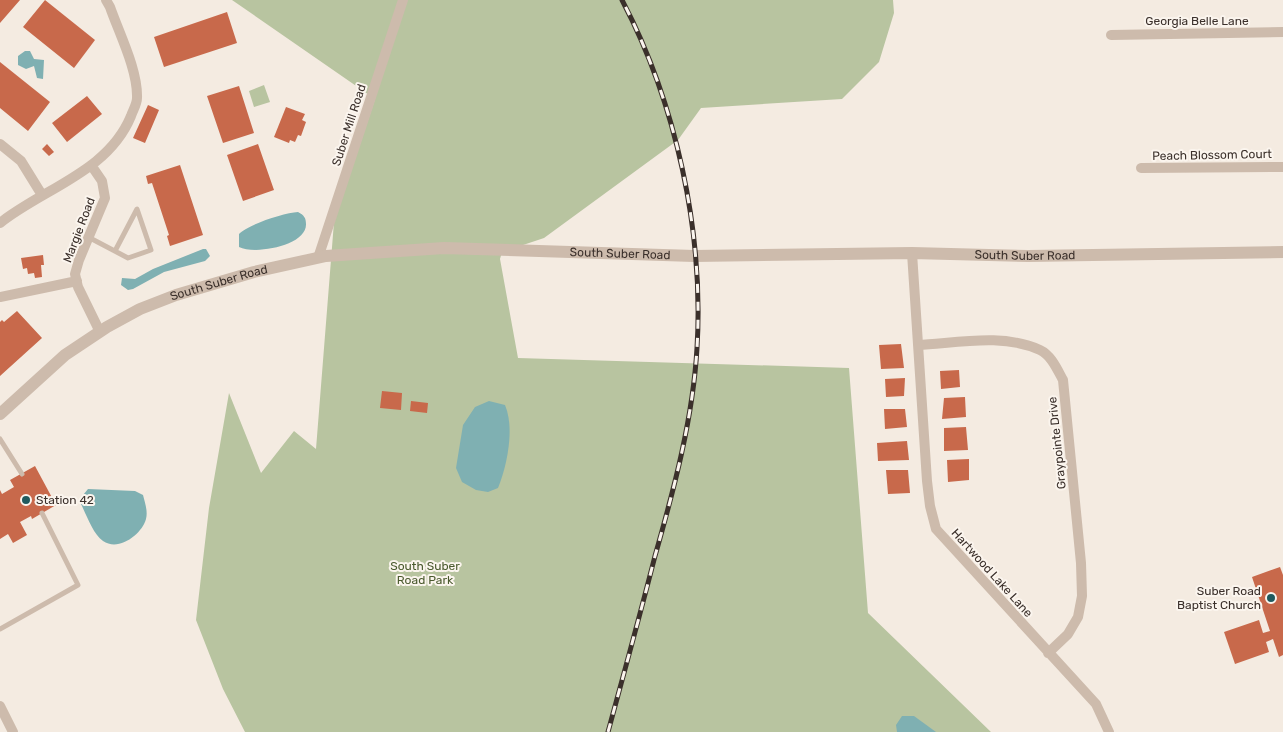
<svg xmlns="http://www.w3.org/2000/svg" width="1283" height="732" font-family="Rubik,sans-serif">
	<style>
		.green { fill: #b8c4a0 }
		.water { fill: #7fb0b2 }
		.building { fill: #c8694b }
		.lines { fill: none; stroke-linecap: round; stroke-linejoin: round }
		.service { stroke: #cdbbac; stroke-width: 5 }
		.minor { stroke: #cdbbac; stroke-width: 10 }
		.tertiary { stroke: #cdbbac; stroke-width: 12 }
		.rail-casing { stroke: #3b302b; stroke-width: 5 }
		.rail { stroke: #fbf5ee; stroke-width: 3; stroke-dasharray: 9; stroke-linecap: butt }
		.poi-dot { fill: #1f5a5e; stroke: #fbf5ee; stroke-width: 2 }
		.labels { text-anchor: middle; stroke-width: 4; stroke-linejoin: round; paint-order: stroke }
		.street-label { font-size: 12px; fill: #3b302b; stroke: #fbf5ee }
		.poi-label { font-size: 12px; fill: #3b302b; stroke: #fbf5ee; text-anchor: start }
		.park-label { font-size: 12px; fill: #4a5a2e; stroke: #fbf5ee }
	</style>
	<rect width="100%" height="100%" fill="#f4ebe1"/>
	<path class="green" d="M232 0H893L894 13 879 62 842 99 701 108 678 140 544 238 502 252 500 259 518 358 849 368 868 613 991 732H245L223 689 196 620 209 508 229 393 261 473 294 431 316 449 334 222 375 99Z
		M264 85 270 102 254 107 249 91Z"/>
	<path class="water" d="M25 51H30L34 59 44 60 43 79 37 78 34 66 26 69 18 65V56Z
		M298 212C304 215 306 218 306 224 307 246 255 255 239 247V234C249 224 284 213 298 212Z
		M203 249H206L210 256 205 261 164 272 133 289 128 290 121 285 122 278 135 279 153 269Z
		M489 401 505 405C515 428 507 466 498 488L488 492 476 490 462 482 456 468 463 425 475 407Z
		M88 489 135 491 143 495C145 503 148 511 146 519 142 534 119 552 103 541 92 533 86 513 79 500Z
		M902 716H914L936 732H897L896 725Z"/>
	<path class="building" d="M0 0H20L0 23Z
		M45 0 95 40 74 68 23 27Z
		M227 12 237 43 164 67 154 37Z
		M0 62 50 102 28 131 0 108Z
		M239 86 254 133 223 143 207 96Z
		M87 96 102 114 67 142 52 123Z
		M148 105 159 110 145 143 133 138Z
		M286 107 305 114 302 120 306 122 301 136 298 135 295 142 290 140 289 143 274 137Z
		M47 144 54 152 49 156 42 149Z
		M258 144 274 190 243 201 227 155Z
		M180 165 203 235 170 246 167 236 169 235 152 183 148 184 146 176Z
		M43 255 44 265H41L42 277 35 278 34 273 28 274 27 268 23 269 21 258Z
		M17 311 42 338 0 376V322L2 320 4 322Z
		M901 344 904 368 881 369 879 345Z
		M959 370 960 387 941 389 940 371Z
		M905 378 904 396 886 397 885 379Z
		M382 391 402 393 401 410 380 408Z
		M965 397 966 417 942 419 944 398Z
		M411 401 428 403 427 413 410 411Z
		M884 409H905L907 427 885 429Z
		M966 427 968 450 944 451V428Z
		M907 441 909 460 878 461 877 443Z
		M969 459V480L948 482 947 460Z
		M35 466 56 505 32 519 31 516 20 522 27 535 13 543 8 534 0 539V490L2 494 14 487 10 480Z
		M886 470H908L910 493 888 494Z
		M1280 567 1283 575V655L1279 657 1273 639 1266 642 1269 652 1235 664 1224 632 1259 620 1263 633 1270 631 1252 577Z"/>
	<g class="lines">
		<path class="service" d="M90 238 128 258 151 250 137 209 115 251
			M0 439 22 474
			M0 629 78 585 42 513"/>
		<path class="minor" d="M1111 35 1283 32
			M0 144 21 161 42 195
			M91 165 102 181 105 198 79 260 75 274 78 287 100 332
			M1141 168 1283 167
			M0 223C44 188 108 172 131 116 133 110 137 104 137 98 138 70 119 33 110 7L106 0
			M912 253 927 481 930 506 936 529 1096 704 1109 732
			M318 258 403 0
			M0 297 77 281
			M918 345C957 343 1003 333 1040 350 1051 355 1057 369 1063 380L1081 563 1082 596 1078 617 1068 634 1048 653
			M0 706 13 732"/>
		<path class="tertiary" id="s1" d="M0 414 65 355 107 327 140 309 176 295 254 272 326 256 444 248 694 256 912 253 1028 256 1283 252"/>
		<g class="rail-casing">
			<path id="rail" d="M608 732C624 673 640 615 655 556 674 489 693 418 697 348 704 232 676 103 622 0"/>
		</g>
		<use href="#rail" class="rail"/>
	</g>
	<g class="poi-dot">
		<circle cx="26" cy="500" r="5"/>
		<circle cx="1271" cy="598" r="5"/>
	</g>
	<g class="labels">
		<g class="street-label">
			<text x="1197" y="25">Georgia Belle Lane</text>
			<text transform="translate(349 125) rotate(-72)" y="4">Suber Mill Road</text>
			<text transform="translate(1212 155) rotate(-1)" y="4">Peach Blossom Court</text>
			<text transform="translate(79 230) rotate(-69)" y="4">Margie Road</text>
			<text dy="4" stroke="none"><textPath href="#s1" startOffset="664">South Suber Road</textPath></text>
			<text dy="4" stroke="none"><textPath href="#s1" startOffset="1069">South Suber Road</textPath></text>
			<text dy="4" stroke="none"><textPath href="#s1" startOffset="259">South Suber Road</textPath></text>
			<text transform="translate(1057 443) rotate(-96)" y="4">Graypointe Drive</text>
			<text transform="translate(992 573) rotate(48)" y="4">Hartwood Lake Lane</text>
		</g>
		<g class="poi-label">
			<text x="36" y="504">Station 42</text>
			<text x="1261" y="595" text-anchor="end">Suber Road<tspan x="1261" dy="14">Baptist Church</tspan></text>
		</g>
		<g class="park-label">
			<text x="425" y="570">South Suber<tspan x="425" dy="14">Road Park</tspan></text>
		</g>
	</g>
</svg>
